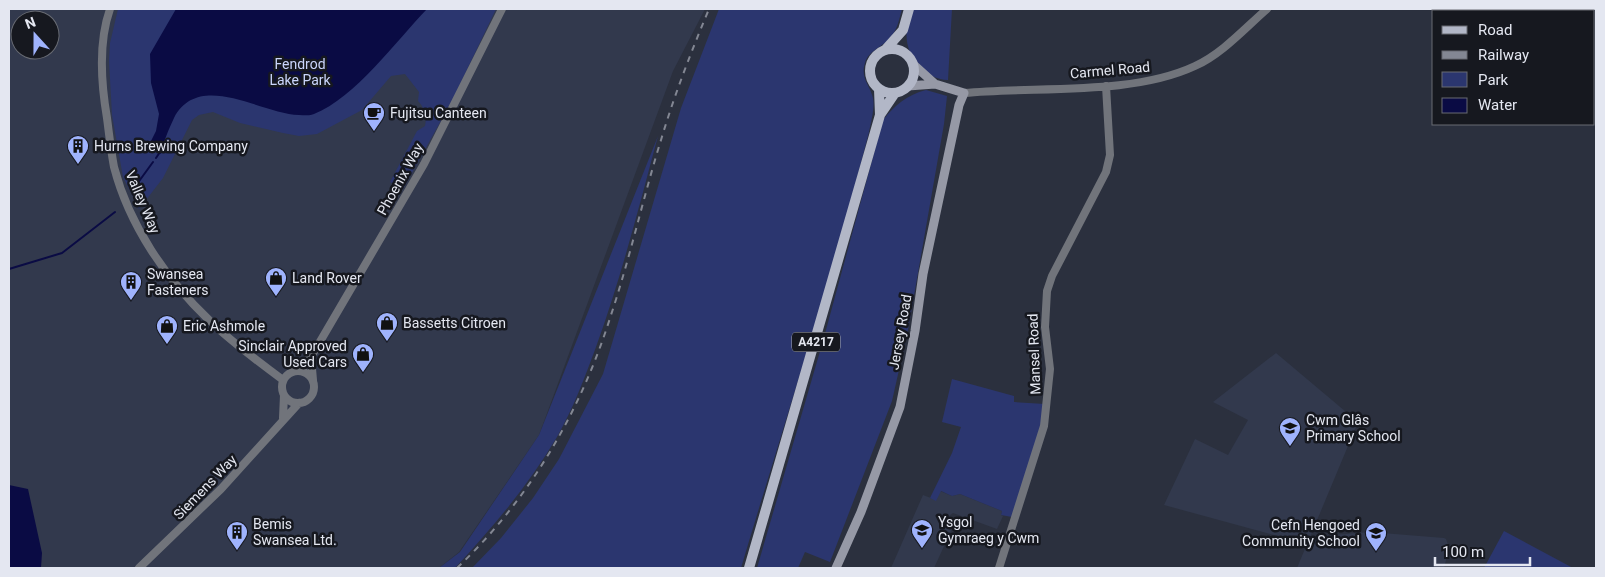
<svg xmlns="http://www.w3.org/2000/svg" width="1605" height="577" font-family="Roboto,sans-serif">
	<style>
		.built { fill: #32394d; fill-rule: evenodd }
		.green { fill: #2b366f }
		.water { fill: #0a0b44 }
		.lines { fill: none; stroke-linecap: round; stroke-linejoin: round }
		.stream { stroke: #0a0b44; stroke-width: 2 }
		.tertiary { stroke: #71747b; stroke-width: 8 }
		.secondary { stroke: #9699a6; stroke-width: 9 }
		.primary { stroke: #b2b7c7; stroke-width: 10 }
		.rail { stroke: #838793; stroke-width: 2; stroke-dasharray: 6 6; stroke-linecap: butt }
		.labels { text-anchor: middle; stroke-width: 5; stroke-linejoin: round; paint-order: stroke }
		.shield { fill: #16181f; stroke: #a6a9b2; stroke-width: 1 }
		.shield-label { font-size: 12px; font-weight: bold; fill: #e4e7f1 }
		.park-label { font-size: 14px; fill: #cad5fb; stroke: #16181f }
		.street-label { font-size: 14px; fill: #e4e7f1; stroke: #16181f }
		.poi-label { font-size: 14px; fill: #e4e7f1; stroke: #16181f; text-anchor: start }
	</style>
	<rect width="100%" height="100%" fill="#2b303e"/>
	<path class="built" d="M9 9H176L170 127 427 9H705L673 71 539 435 459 552 439 568H9ZM20 20H50V50H20Z
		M1276 353 1358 422 1310 537 1370 532 1444 538 1446 539 1449 548 1444 568H1297L1307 544 1164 505 1195 439 1228 455 1248 420 1213 402Z
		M940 491 952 496 960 494 1002 511 1001 515 1003 516 997 529 953 513 949 516 956 520 934 568H891L923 495 936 500Z"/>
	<path class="green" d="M118 9H496L453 99 403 189 390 182 417 131 425 126C427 117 425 108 418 101L419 92 405 74 391 76 362 110 317 134 299 136 283 133 240 123 213 112 199 115 192 120 163 178 139 209 123 177 112 115 109 61 110 43Z
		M719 9H902C899 20 897 31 889 39 881 48 868 51 865 63 860 78 870 85 873 98 875 108 871 122 869 132 832 279 784 423 741 568H472L501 538 533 498 559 459 603 374 681 108Z
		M913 9H952L948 80C923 79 903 54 907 28 908 21 911 15 913 9Z
		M926 90 947 96 944 124 908 330 892 401 830 562 805 552 798 568H757L823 341 883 120C895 105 907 95 926 90Z
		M658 136C639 207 621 278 596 347 585 377 573 409 557 437 528 486 493 527 455 568H439L460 552 539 435Z
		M952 379 1014 396V402L1045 404 1042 425 1012 517 1001 515 1002 511 960 494 952 496 941 491 936 501 930 498 952 453 961 427 942 422Z
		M1504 531 1573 568H1484Z"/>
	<path class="water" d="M176 9H427C396 41 355 98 314 114 310 116 304 115 299 115 262 114 199 70 174 118 169 129 163 142 161 154L148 147 156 131 159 114 151 83 150 54Z
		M9 485 28 489 42 553 41 568H9Z"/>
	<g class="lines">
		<path class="stream" d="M156 158 162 149
			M137 184 153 162
			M9 269 62 253 115 212"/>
		<path class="tertiary" d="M110 9C98 43 101 83 107 118 109 134 111 151 114 167 129 225 166 279 209 320 231 342 258 361 283 380
			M964 93C1036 86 1131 96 1195 66 1222 54 1245 28 1267 9
			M311 357 313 380
			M282 387a16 16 0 1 1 32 0a16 16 0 1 1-32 0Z
			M295 371 311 357 424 164 502 9
			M283 418 284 395
			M139 568 221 489 299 403
			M999 568 1044 426 1050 369 1045 327 1047 291 1052 276 1106 172 1110 155 1106 86"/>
		<path class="secondary" d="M914 65 935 84
			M836 568 861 512 900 407 915 331 923 274 959 105 964 93 935 84 908 86"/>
		<path class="primary" d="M870 71a22 22 0 1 1 44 0a22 22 0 1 1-44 0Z
			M885 50 903 30 909 9
			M880 115 895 93
			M749 568 880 115 879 89"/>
		<path class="rail" d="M457 568C530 499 581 411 611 315 630 258 643 198 661 140 674 96 691 52 709 9"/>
	</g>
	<defs>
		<g id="cafe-pin" transform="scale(1.125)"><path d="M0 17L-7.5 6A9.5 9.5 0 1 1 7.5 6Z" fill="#9fb3fd" stroke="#16181f"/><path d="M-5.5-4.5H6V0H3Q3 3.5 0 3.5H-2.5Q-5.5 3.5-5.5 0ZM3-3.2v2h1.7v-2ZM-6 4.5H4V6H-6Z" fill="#111"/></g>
		<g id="building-pin" transform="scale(1.125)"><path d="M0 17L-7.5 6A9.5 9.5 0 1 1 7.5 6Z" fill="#9fb3fd" stroke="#16181f"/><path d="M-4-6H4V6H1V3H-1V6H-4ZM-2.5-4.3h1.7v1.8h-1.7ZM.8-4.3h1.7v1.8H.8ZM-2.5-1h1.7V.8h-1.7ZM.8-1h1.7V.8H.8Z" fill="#111"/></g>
		<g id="shop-pin" transform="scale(1.125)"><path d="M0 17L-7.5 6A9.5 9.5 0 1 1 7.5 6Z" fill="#9fb3fd" stroke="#16181f"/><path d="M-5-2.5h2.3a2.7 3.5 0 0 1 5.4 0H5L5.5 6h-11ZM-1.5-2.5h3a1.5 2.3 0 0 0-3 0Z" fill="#111"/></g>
		<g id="school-pin" transform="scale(1.125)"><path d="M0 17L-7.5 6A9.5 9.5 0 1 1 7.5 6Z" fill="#9fb3fd" stroke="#16181f"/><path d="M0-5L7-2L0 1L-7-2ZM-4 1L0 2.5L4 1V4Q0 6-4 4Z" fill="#111"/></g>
	</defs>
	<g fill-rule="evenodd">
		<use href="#cafe-pin" x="374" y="113"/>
		<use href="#building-pin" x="78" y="146"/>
		<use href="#shop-pin" x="276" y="278"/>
		<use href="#building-pin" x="131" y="282"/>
		<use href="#shop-pin" x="387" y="323"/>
		<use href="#shop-pin" x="167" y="326"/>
		<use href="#shop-pin" x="363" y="354"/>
		<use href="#school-pin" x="1290" y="428"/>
		<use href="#school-pin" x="922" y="530"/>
		<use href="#building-pin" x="237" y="532"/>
		<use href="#school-pin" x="1376" y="533"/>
	</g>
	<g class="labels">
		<rect class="shield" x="792" y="332.5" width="48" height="19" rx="4"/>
		<g class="shield-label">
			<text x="816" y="346">A4217</text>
		</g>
		<g class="park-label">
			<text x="300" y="69">Fendrod<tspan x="300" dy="16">Lake Park</tspan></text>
		</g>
		<g class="street-label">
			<text transform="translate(1110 70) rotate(-5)" y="5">Carmel Road</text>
			<text transform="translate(400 179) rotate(-61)" y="5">Phoenix Way</text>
			<text transform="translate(143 202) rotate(67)" y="5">Valley Way</text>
			<text transform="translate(900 332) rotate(-80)" y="5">Jersey Road</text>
			<text transform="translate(1034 354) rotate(-92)" y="5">Mansel Road</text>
			<text transform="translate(205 487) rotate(-46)" y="5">Siemens Way</text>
		</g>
		<g class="poi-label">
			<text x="390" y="118">Fujitsu Canteen</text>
			<text x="94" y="151">Hurns Brewing Company</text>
			<text x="147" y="279">Swansea<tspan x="147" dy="16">Fasteners</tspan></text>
			<text x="292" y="283">Land Rover</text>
			<text x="403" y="328">Bassetts Citroen</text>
			<text x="183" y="331">Eric Ashmole</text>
			<text x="347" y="351" text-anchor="end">Sinclair Approved<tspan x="347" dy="16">Used Cars</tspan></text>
			<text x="1306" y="425">Cwm Glâs<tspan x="1306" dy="16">Primary School</tspan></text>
			<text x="938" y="527">Ysgol<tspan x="938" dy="16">Gymraeg y Cwm</tspan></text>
			<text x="253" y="529">Bemis<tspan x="253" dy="16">Swansea Ltd.</tspan></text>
			<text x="1360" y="530" text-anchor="end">Cefn Hengoed<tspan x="1360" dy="16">Community School</tspan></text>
		</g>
	</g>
	<rect width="1605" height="577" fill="none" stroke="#e4e7f1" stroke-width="20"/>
	<rect x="1432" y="10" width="162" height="115" fill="#16181f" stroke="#686b73"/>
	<rect x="1442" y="26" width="25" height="8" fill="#b2b7c7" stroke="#686b73"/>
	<text x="1478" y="35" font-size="15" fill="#e4e7f1">Road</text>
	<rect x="1442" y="51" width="25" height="8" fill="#838793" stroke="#686b73"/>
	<text x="1478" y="60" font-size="15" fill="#e4e7f1">Railway</text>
	<rect x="1442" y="72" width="25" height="15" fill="#2b366f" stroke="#686b73"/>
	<text x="1478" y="85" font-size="15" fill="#e4e7f1">Park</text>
	<rect x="1442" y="98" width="25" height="15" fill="#0a0b44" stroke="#686b73"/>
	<text x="1478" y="110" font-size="15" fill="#e4e7f1">Water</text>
	<g transform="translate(35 35) rotate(339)"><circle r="24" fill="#16181f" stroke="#686b73"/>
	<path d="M0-4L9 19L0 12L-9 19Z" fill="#9fb3fd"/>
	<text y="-8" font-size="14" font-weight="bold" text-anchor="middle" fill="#e4e7f1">N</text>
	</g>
	<path d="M1435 557v8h95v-8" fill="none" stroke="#e4e7f1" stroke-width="2.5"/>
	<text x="1442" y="557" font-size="15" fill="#e4e7f1" stroke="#16181f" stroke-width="4" paint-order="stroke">100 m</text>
</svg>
